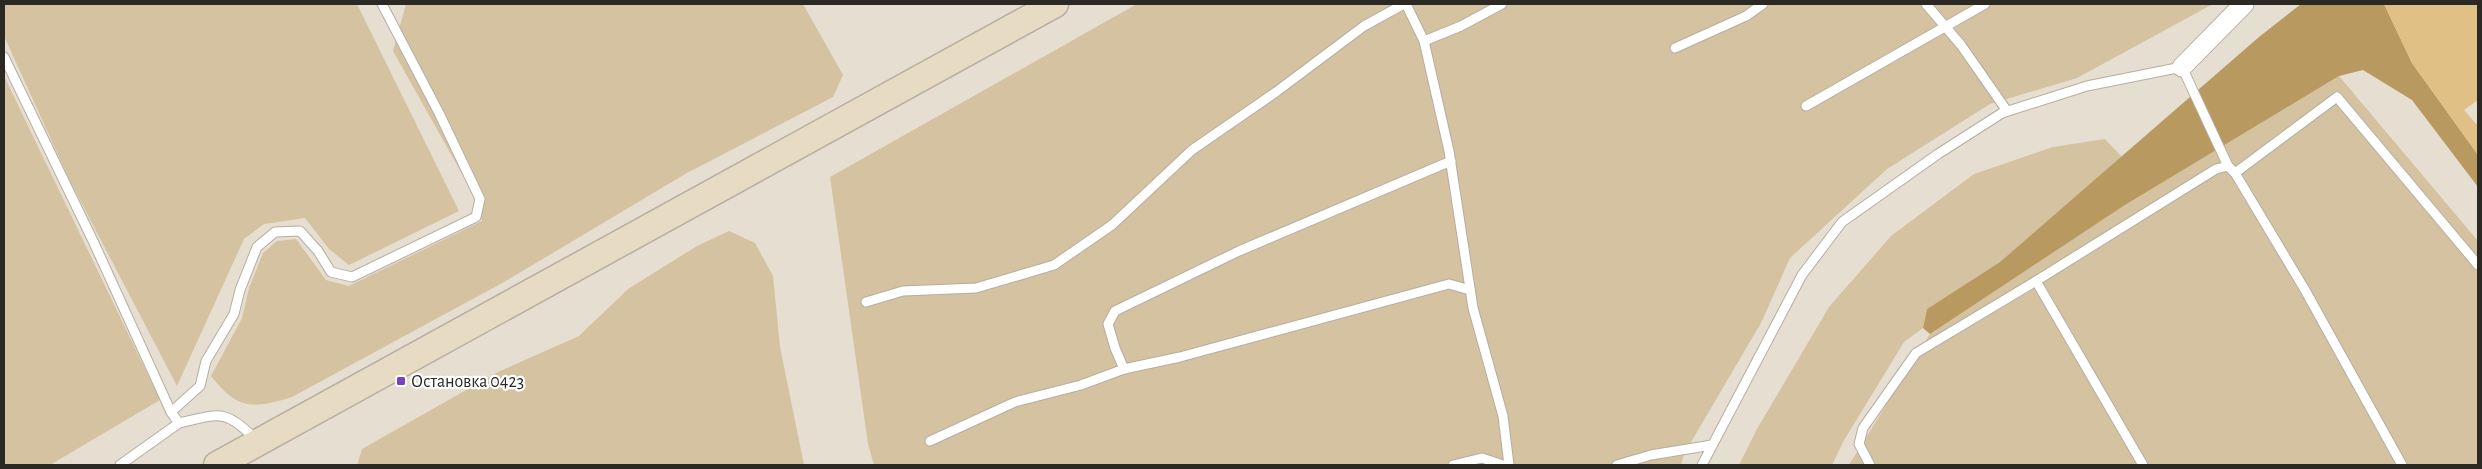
<svg xmlns="http://www.w3.org/2000/svg" width="2482" height="469" font-family="'Alegreya Sans',sans-serif">
  <rect width="100%" height="100%" fill="#e6ded0"/>
  <g fill="#d5c2a0">
    <path d="M4 4H357L459 211 349 265 329 249 305 218 264 224 244 239 177 386 69 179 4 36Z"/>
    <path d="M406 4H803L843 75 833 97 687 173 504 282 292 397C252 409 238 410 211 376L242 318 249 288 263 253 277 241 296 239 326 280 349 286 482 221 475 197 393 51Z"/>
    <path d="M1137 4H2213L2077 78 1990 104 1887 169 1790 258 1761 323 1684 454 1681 465H874L868 444 830 177Z"/>
    <path d="M4 76 160 400 50 465H4Z"/>
    <path d="M2339 76 2478 241V465H1849L1930 334 2125 205Z"/>
    <path d="M2105 139 2122 157 2000 262 1927 309 1923 328 1904 342 1843 442 1832 465H1739L1757 429 1829 307 1891 236 1974 174 2053 147Z"/>
    <path d="M729 231 755 243 773 276 780 347 804 465H357L362 449 498 372 579 336 628 289 697 246Z"/>
  </g>
  <path fill="#b89960" d="M2301 4H2384L2412 63 2478 155V187L2412 100 2363 70 2339 76 2125 205 1930 334 1923 328 1927 309 2000 262 2259 37Z"/>
  <path fill="#e1c086" d="M2384 4H2478V100L2464 110 2478 126V155L2412 63Z"/>
  <g fill="none" stroke-linecap="round" stroke-linejoin="round">
    <g stroke="#b5aea1" stroke-width="11">
      <g id="service">
        <path d="M1406 4 1424 41 1461 26 1502 4"/>
        <path d="M1926 4 1961 45 2007 111"/>
        <path d="M1424 41 1449 151 1473 308 1503 416 1509 465"/>
        <path d="M1675 48 1746 16 1763 4"/>
        <path d="M4 57 94 243 171 412 179 423 120 465"/>
        <path d="M1806 106 1985 4"/>
        <path d="M2235 173 2337 97 2478 265"/>
        <path d="M866 302 903 291 976 288 1054 265 1112 225 1192 150 1276 92 1364 26 1404 4"/>
        <path d="M1124 369 1115 348 1108 324 1115 311 1239 251 1451 161"/>
        <path d="M171 412 200 386 206 361 234 314 240 290 257 247 275 232 300 231 318 251 331 272 352 277 476 217 480 199 439 113 382 4"/>
        <path d="M179 423C219 414 225 408 256 440"/>
        <path d="M930 441 1015 402 1081 385 1124 369 1180 357 1449 284 1470 290"/>
        <path d="M1453 465 1482 458 1503 465"/>
        <path d="M1617 465 1651 455 1712 445"/>
        <path d="M1702 465 1802 275 1842 222 1938 154 2002 113 2087 86 2182 67 2228 166"/>
        <path d="M1870 465 1859 444 1863 428 1916 353 2036 281"/>
        <path d="M2143 465 2036 281 2216 169 2228 166 2235 173 2305 290 2402 465"/>
      </g>
    </g>
    <g stroke="#b5aea1" stroke-width="21">
      <path id="minor" d="M2182 67 2244 4"/>
    </g>
    <g stroke="#b5aea1" stroke-width="29">
      <path id="secondary" d="M217 465 1055 4"/>
    </g>
    <use href="#service" stroke="#fff" stroke-width="9"/>
    <use href="#minor" stroke="#fff" stroke-width="19"/>
    <use href="#secondary" stroke="#e7dbc3" stroke-width="26"/>
  </g>
  <rect fill="#7743ba" stroke="#fff" stroke-width="2" x="396" y="376" width="10" height="10" rx="2.5"/>
  <g text-anchor="middle" stroke-width="4.5" stroke-linejoin="round" paint-order="stroke">
    <g font-size="18" fill="#2c2924" stroke="#fff" text-anchor="start">
      <text x="411" y="387">Остановка 0423</text>
    </g>
  </g>
  <rect width="2482" height="469" fill="none" stroke="#2c2924" stroke-width="10"/>
</svg>
